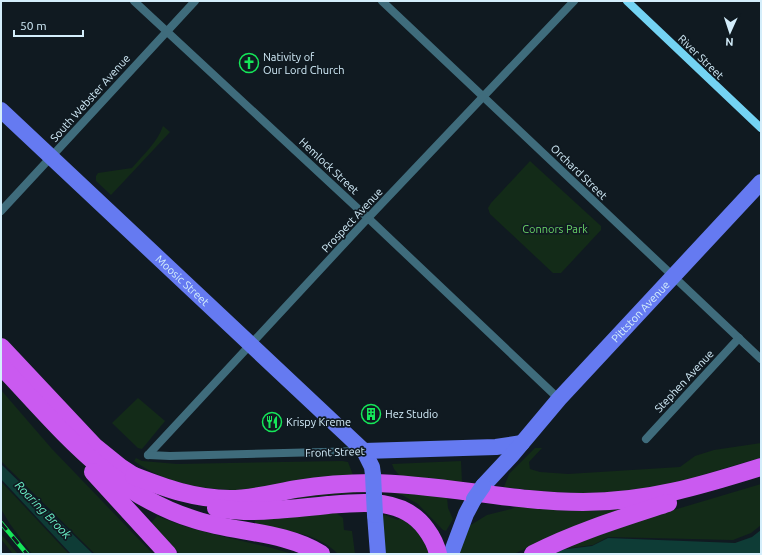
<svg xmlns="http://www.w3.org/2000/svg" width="762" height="555" font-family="Ubuntu,sans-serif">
  <rect width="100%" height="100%" fill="#101a21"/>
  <g fill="#132b18">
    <path d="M163 126 170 132 111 195 96 181V176L98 173 132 168C143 155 157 143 163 126Z"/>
    <path d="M530 161 601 226V230L561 273H553L490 214 488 208 491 203Z"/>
    <path d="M1 390 52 449 153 554H95L2 462Z"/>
    <path d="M138 398 165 421 142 449 138 448 112 423Z"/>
    <path d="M761 443V458C732 465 703 476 673 483 618 496 560 495 504 487L509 474 535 448H542L529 462 530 469 540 472 568 474 680 467 695 456 714 450Z"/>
    <path d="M136 458 142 461 177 464 342 461 348 462 353 475 243 490C204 490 166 484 134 461Z"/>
    <path d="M461 461 462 483 400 476 394 469 392 464Z"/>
    <path d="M1 482 10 491 69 554H32L10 524 1 509Z"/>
    <path d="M761 484V525L751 533 733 540 608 537 593 545 562 549 640 520Z"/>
    <path d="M356 489V493L246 503Z"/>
    <path d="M382 490 447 497 448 508 453 519 446 531 443 530 418 504 402 495Z"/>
    <path d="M524 503 639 504 557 534 514 554H459L469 526 487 515 511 509Z"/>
    <path d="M336 513 343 518 344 530 352 531 355 554H338C317 532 283 530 255 526V519Z"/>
    <path d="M382 514 398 520 400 518C417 529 422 535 429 554H384Z"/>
    <path d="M157 516C202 535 247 540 293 554H180L151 523Z"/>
    <path d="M1 534 18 554H13L1 539Z"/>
  </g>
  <g fill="#0e3c36">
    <path d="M1 463 2 465 93 554H71L1 479Z"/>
    <path d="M761 530V554H550L559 550 592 546 608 538 735 543 752 537Z"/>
  </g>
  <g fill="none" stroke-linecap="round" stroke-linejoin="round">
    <g stroke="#3f6c7c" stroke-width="8">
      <path d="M134 1 368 218 559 399"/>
      <path d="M382 1 673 276"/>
      <path d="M1 211 52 156"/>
      <path d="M646 439 739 338"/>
      <path d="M148 455 368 218 574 1"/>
      <path d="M148 455 170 456 363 451"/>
    </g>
    <g stroke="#3f6c7c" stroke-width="8">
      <path d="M52 156 195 1"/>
      <path d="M673 276 761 359"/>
    </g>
    <path stroke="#74d3f3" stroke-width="8" d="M627 1 761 128"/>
    <g stroke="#657af1" stroke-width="16">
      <path id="s1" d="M1 110 364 451 372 467 373 475"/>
      <path d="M364 451 496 447 522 443"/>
      <path id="s2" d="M483 486 511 456 559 399 761 182"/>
      <path d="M375 515 378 554"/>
      <path d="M451 554 466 514 474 499"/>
    </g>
    <g stroke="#ca5af0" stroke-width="18">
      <path d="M1 347 94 446 120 467 143 482"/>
      <path d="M1 366C60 428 110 494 196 520 237 533 284 531 321 554"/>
      <path d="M93 472 168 554"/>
      <path d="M134 476C165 488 195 499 230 499 252 499 274 493 296 489 321 485 347 483 372 483 443 484 512 502 583 502 648 502 700 486 761 467"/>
      <path d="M216 508C235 511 254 512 273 510 292 509 310 507 328 505 362 502 403 497 426 529 432 537 436 545 438 554"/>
      <path d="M533 554C576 532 622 518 668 503"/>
    </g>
    <g stroke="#15e759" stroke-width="4.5">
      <path id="rail" d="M1 523 27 554"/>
    </g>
    <use href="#rail" stroke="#101a21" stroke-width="3" stroke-dasharray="9" stroke-linecap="butt"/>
    <g stroke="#657af1" stroke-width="16">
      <path d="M373 475 375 515"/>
      <path d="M474 499 483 486"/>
    </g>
  </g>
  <defs>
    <g id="church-ring" transform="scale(1)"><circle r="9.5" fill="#101a21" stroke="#15e759" stroke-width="1.5"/><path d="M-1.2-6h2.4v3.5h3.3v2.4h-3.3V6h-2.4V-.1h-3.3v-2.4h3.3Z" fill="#15e759"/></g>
    <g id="building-ring" transform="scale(1)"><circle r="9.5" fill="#101a21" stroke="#15e759" stroke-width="1.5"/><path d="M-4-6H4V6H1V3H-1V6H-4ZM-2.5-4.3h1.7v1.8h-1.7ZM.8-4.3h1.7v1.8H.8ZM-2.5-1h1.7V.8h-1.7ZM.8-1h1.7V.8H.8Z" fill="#15e759"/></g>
    <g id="restaurant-ring" transform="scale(1)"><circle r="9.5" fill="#101a21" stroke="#15e759" stroke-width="1.5"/><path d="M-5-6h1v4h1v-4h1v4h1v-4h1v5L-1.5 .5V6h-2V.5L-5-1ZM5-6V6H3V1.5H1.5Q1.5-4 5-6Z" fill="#15e759"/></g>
  </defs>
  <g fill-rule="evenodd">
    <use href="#church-ring" x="249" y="63"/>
    <use href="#building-ring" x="371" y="414"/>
    <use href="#restaurant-ring" x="272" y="422"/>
  </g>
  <g text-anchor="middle" stroke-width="3.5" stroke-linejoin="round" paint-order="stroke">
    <g font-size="11" fill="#d4eefb" stroke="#101a21" text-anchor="start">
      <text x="263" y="61">Nativity of<tspan x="263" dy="13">Our Lord Church</tspan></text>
      <text x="385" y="418">Hez Studio</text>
      <text x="286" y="426">Krispy Kreme</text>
    </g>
    <g font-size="11" fill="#d4eefb" stroke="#101a21">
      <text transform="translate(701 57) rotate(44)" y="4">River Street</text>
      <text transform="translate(90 98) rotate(-48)" y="4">South Webster Avenue</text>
      <text transform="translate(329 166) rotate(43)" y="4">Hemlock Street</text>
      <text transform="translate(579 172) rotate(44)" y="4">Orchard Street</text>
      <text transform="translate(352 220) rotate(-47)" y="4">Prospect Avenue</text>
      <text dy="4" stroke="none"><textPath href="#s1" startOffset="249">Moosic Street</textPath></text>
      <text dy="4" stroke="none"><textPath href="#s2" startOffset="235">Pittston Avenue</textPath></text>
      <text transform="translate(684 381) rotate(-47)" y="4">Stephen Avenue</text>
      <text transform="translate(335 452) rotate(-2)" y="4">Front Street</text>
    </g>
    <g font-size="11" fill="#69d567" stroke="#101a21">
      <text x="555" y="233">Connors Park</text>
    </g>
    <g font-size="12" font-style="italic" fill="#6bf2c8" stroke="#101a21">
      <text transform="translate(43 510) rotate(46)" y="4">Roaring Brook</text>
    </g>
  </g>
  <rect width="762" height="555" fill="none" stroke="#d4eefb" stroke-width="4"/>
  <g transform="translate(730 32) rotate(183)" stroke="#101a21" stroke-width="3" paint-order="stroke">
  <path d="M0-3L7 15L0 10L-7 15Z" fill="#d4eefb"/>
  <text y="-6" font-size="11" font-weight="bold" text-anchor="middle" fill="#d4eefb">N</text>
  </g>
  <path d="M14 30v6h69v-6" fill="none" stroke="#d4eefb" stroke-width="2"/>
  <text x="20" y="30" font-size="12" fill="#d4eefb" stroke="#101a21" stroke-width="3" paint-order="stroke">50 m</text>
</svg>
